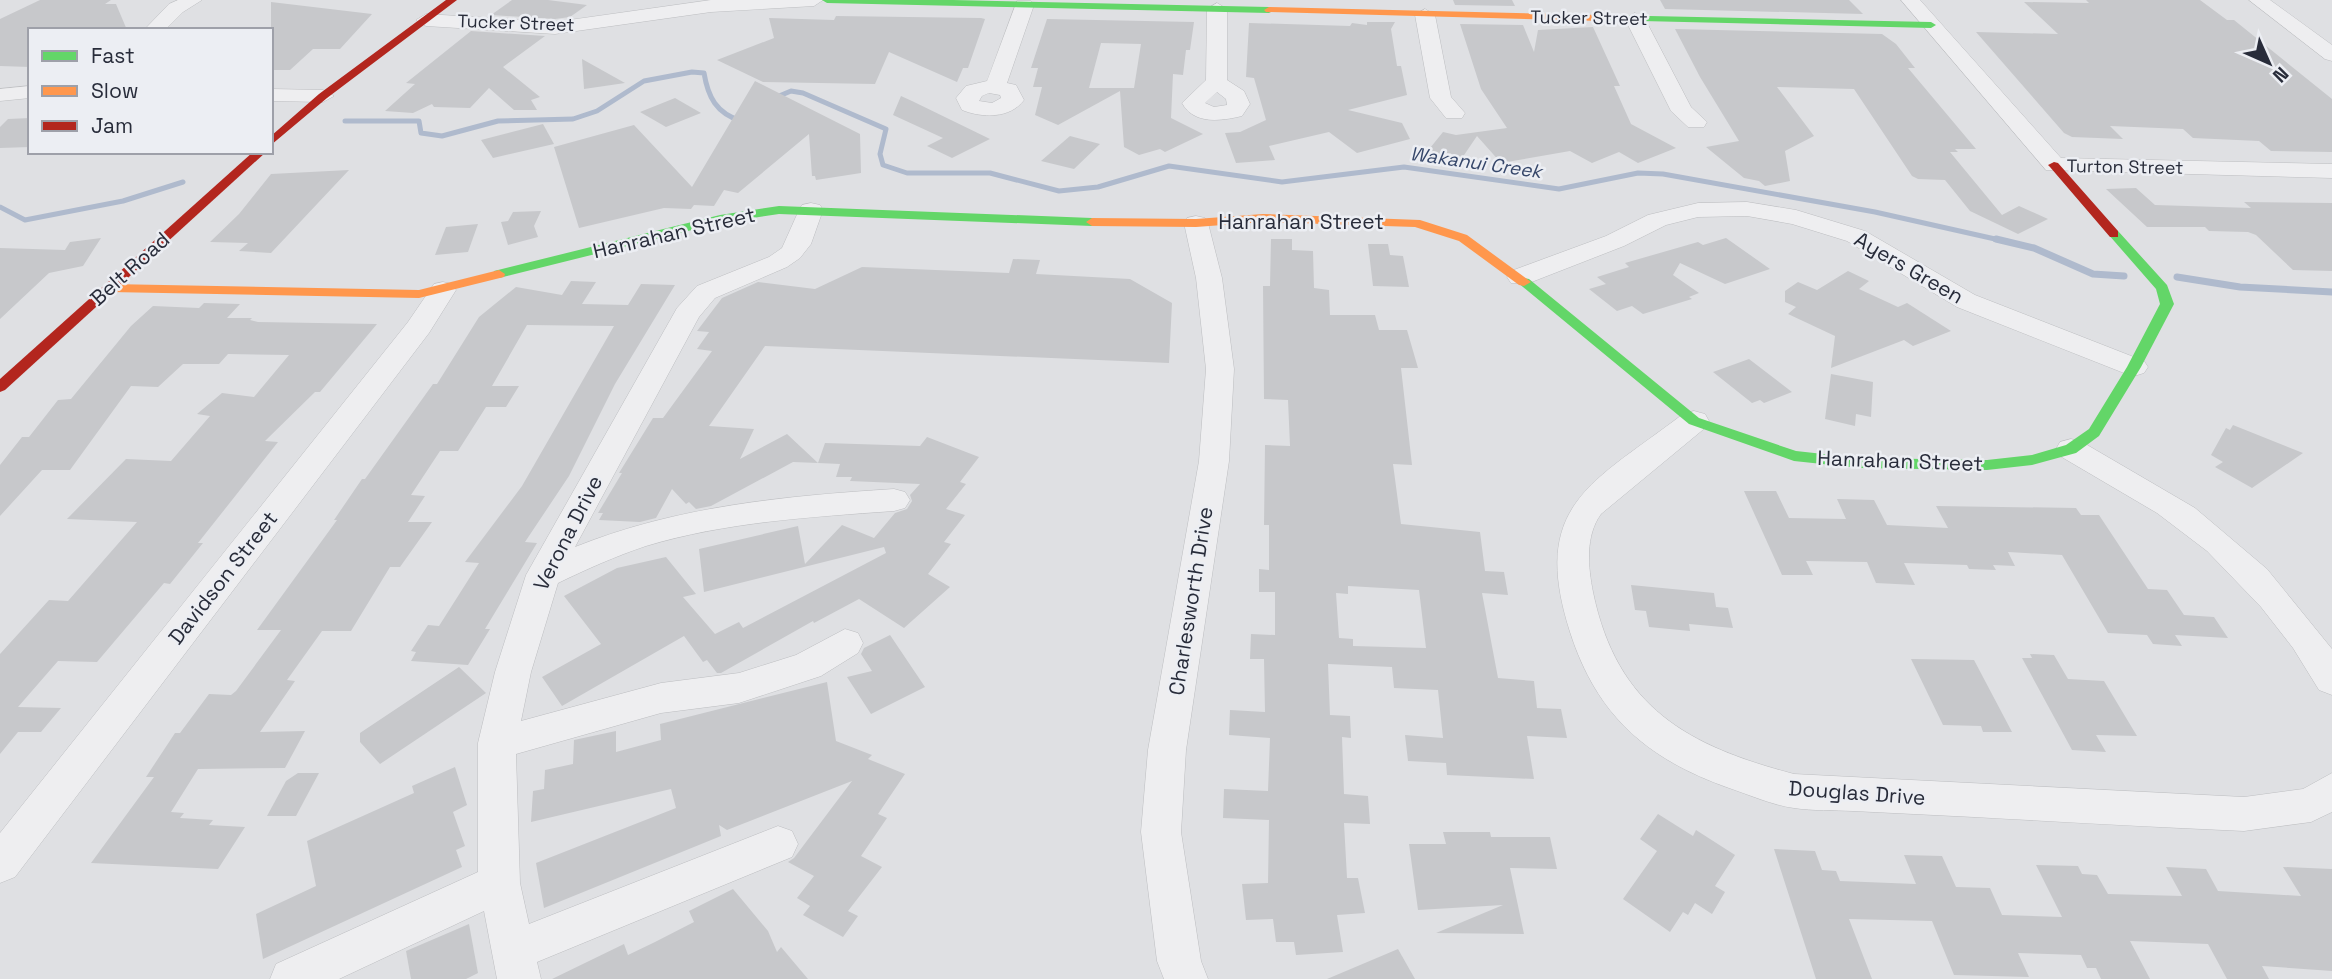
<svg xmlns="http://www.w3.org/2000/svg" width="2332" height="979" font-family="'Space Grotesk',sans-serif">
  <rect width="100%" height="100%" fill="#dfe0e3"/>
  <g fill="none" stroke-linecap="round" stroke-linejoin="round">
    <g stroke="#afbacd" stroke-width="5">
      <path d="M772 99 791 91 803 93 886 129 880 154 883 165 907 173H990L1059 191 1098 187 1169 166 1282 182 1404 167 1559 189 1638 173 1663 174 1875 212 2004 241"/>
      <path d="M345 121H419L421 133 442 136 498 121 573 119 597 111 644 81 692 72 704 73C708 97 716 113 741 121"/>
      <path d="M0 207 25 220 123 201 183 182"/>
    </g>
    <g stroke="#afbacd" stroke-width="7">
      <path d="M1996 239 2034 248 2093 274 2124 276"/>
      <path d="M2177 277 2240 287 2332 292"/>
    </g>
  </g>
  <g fill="#c7c8cb" fill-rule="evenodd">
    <path d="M40 0H111L105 4H116L127 30H30V67L0 66V19Z"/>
    <path d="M512 0H548L587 5 570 17 555 19 491 15Z"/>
    <path d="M1453 0H1512L1515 6 1455 5Z"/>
    <path d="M1660 0H1849L1863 14 1665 9Z"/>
    <path d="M2086 0H2200L2227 20H2234L2332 99V152L2271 151 2259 141 2193 138 2183 129 2110 126 2123 139 2072 137 2064 133 1976 32 2058 34 2024 2 2089 3Z"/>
    <path d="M271 2 372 14 340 49H313L290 70H271Z"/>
    <path d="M836 16 981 18 985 19 968 68H963L957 82 889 52 875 84 763 82 717 60 774 38 769 18 834 20Z"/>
    <path d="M1047 19 1194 22 1190 50H1186L1183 75 1173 74 1171 118 1203 134 1165 152 1160 149 1139 155 1124 147 1120 91 1058 125 1035 115 1042 87H1033L1038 68H1031ZM1101 43 1141 44 1134 88H1089Z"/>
    <path d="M1367 22H1395L1391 29 1397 66H1401L1407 95 1348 110 1402 123 1410 139 1357 153 1329 132 1269 146 1275 160 1236 163 1225 133 1240 132 1266 120 1254 78 1246 77 1249 23 1350 26 1352 23 1367 25Z"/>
    <path d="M1460 24 1523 25 1534 52 1538 30 1593 27 1620 86H1614L1631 124 1676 148 1638 163 1619 152 1592 163 1570 151 1501 163 1477 136 1460 161 1426 153 1443 132 1456 135 1507 128 1481 89Z"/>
    <path d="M1675 29 1882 34 1896 44 1915 68H1908L1976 149H1955L1958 152H1950L2002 215 2019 206 2048 219 2018 234 1970 211 1945 180 1918 179 1912 176 1854 89 1777 87 1814 136 1785 151 1790 181 1765 186 1759 181 1744 178 1706 147 1739 141 1700 77Z"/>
    <path d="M471 31 545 36 503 67 540 97 531 100 537 110H514L489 88 470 108 434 107 432 104 413 113 385 111 415 84 406 83Z"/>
    <path d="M582 59 625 83 584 89Z"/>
    <path d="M755 81 860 134 861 173 816 180 815 176H812L809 134 738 193 724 190 714 206 694 205 691 209 664 208 579 228 554 147 634 125 692 187Z"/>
    <path d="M901 96 912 101 990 139 952 158 927 146 943 138 893 115Z"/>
    <path d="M675 98 701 113 666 127 640 112Z"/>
    <path d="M30 118V147L0 148V127L8 119Z"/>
    <path d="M543 124 554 144 493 158 481 140Z"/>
    <path d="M1070 136 1100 144 1074 169 1041 161Z"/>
    <path d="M349 170 271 253 239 251 248 243 210 242 239 214 271 174Z"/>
    <path d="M2136 188 2155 205 2251 208 2244 202 2332 203V271L2293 270 2256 235 2248 232 2209 231 2205 227H2147L2106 189Z"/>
    <path d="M541 211 534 226 538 237 508 245 501 222 508 221 513 212Z"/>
    <path d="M478 224 468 252 435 255 446 227Z"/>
    <path d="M101 238 83 266 49 273 0 319V248L65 250 70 242Z"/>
    <path d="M1726 238 1770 269 1725 284 1680 263 1673 275 1699 293 1689 297 1692 299 1643 314 1632 306 1617 311 1589 289 1606 284 1597 277 1629 267 1625 263 1698 242 1703 245Z"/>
    <path d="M1271 239H1292V250L1313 251 1314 288 1329 290 1330 315H1375L1379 330H1407L1418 368H1401L1412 465 1393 464 1401 524 1480 532 1485 571 1504 572 1508 595 1482 593 1498 678 1534 681 1537 708 1561 709 1567 738 1527 736 1534 779 1447 775 1446 763 1408 761 1405 735 1443 738 1438 690 1394 688 1392 667 1328 664 1330 715 1350 716 1351 738 1342 737 1344 794 1368 796 1370 824 1344 823 1347 878H1358L1365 913 1337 915 1343 952 1296 955 1294 942H1276L1273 919 1246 920 1242 884 1268 883 1269 820 1223 818 1224 789 1268 791 1270 738 1229 735 1230 710 1265 712 1264 659H1250L1251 634 1275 635V592H1259V569L1269 570V525H1264L1265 445 1290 446 1288 400 1264 399 1263 286H1270ZM1348 586 1419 590 1426 648 1353 646V639L1339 638 1336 593 1348 594Z"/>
    <path d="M1368 244H1388L1390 255 1403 256 1409 287 1373 286Z"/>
    <path d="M1013 259 1040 260 1036 274 1130 279 1172 303 1169 363 765 346 709 426 754 429 740 459 787 434 818 463 793 462 711 506 696 509 689 502 686 504 672 489 656 518 640 522 599 520 603 513H598L622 473H619L653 418H663L712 351 697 349 709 332 697 331 722 298 758 282 815 289 862 267 1009 273Z"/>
    <path d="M1848 271 1869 281 1859 289 1898 307 1907 303 1951 331 1913 346 1904 340 1831 368 1835 336 1788 314 1796 307 1785 302V291L1798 282 1817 290Z"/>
    <path d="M571 281 596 282 582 304 628 305 641 284 675 285 615 384 569 476 525 542 537 543 485 629H490L468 665 411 661 416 652 411 651 428 625 439 626 479 563 465 562 522 486 614 326 527 325 492 386H519L506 407H486L458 451H440L411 495 425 496 408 522H432L400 567H390L351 631H322L287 680 295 681 260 732 305 731 285 768 198 769 171 812 184 813 180 818 213 820 209 825 245 827 218 869 91 863 154 777H146L175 733H180L209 694 231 695 236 691 281 630H257L337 520H334L362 479H365L433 384H437L479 317 516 287 562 295Z"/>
    <path d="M204 303 240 304 227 318H252L250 320 258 322 377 324 320 392H315L265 441 278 442 198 543H203L170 584 164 583 97 662 58 661 18 707 61 708 41 732H18L0 754V654L49 600 68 601 137 522 67 519 126 459 171 461 210 416 197 414 222 393 254 397 289 355 228 354 219 364H183L158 387 131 386 70 470H42L0 516V465L22 437H29L58 400 71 399 131 326 153 306 199 308Z"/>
    <path d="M1749 359 1792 392 1764 403 1760 400 1752 403 1713 372Z"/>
    <path d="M1831 374 1873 382 1871 417 1856 414 1855 426 1825 419Z"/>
    <path d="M2233 425 2303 453 2252 488 2215 467 2223 462 2211 455 2226 428 2230 430Z"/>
    <path d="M927 437 979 457 960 482 966 484 946 509 965 515 944 542 951 544 928 574 950 587 904 628 859 599 814 623 813 621 721 673H717L707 660 703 662 684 636 562 706 542 677 601 644 564 596 617 568 666 557 696 594 683 597 715 634 739 622 743 628 886 553 884 547 704 592 699 549 798 526 805 564 842 525 874 538 895 513 907 509 912 501 910 495 920 484 850 481 852 477H836L840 464 818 463 825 443 920 446Z"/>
    <path d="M1744 491H1776L1789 518 1846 519 1837 499 1874 500 1887 525 1948 528 1936 506 2076 508 2081 515H2099L2148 589 2167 590 2184 615 2214 617 2228 638 2175 635 2182 646 2153 644 2147 635 2108 633 2062 555 2008 552 2015 566 1993 565 1996 570 1969 569 1967 565 1904 563 1915 585 1876 583 1867 562 1806 561 1813 575H1782Z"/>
    <path d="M1631 585 1714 593 1716 607 1728 608 1733 628 1689 624 1690 631 1649 627 1646 611 1635 610Z"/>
    <path d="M890 635 925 687 871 714 847 677 872 671 861 654 864 648Z"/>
    <path d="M2030 654 2054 655 2068 679 2104 681 2137 736 2096 735 2106 752 2072 750 2022 658H2032Z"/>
    <path d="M1911 659 1974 660 2012 732H1983L1981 726 1943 725Z"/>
    <path d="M459 667 486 693 380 764 360 742V733Z"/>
    <path d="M827 682 836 741 872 755 868 759 905 774 878 814 887 818 861 856 882 867 848 911 858 916 843 937 803 915 810 906 797 898 814 876 788 862 794 858 852 781 727 830 719 825 721 836 544 908 536 863 676 808 671 789 531 822 533 791 544 789 545 770 573 764 574 740 616 731V752L661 740 660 724Z"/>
    <path d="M455 767 467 805 453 812 465 846 456 850 462 867 263 959 256 914 316 886 307 841 414 793 412 786Z"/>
    <path d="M298 773H319L296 816H267L286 781Z"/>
    <path d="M1658 814 1693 836 1696 830 1735 855 1715 886 1725 892 1712 914 1695 903 1688 915 1683 912 1670 932 1623 899 1657 851 1640 839Z"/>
    <path d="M1443 832H1490L1491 837H1550L1557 869 1510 868 1524 934 1436 933 1503 905 1418 910 1409 844H1446Z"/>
    <path d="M1774 849 1815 851 1822 870 1836 871 1840 881 1916 884 1904 855 1942 856 1956 887 1990 888 2002 915 2062 917 2036 865 2078 866 2082 874 2097 875 2108 894 2182 896 2166 867 2206 869 2218 891 2301 896 2283 867 2332 869V971L2262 966 2269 979H2227L2208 944 2130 941 2150 979H2101L2096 968H2087L2081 955 2018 953 2029 977 1954 975 1932 921 1849 919 1872 979H1816Z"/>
    <path d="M733 889 768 931 777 952 781 947 808 979H552L624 944 628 955 655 942 694 922 689 911Z"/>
    <path d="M469 924 478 973 466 979H411L406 951Z"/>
    <path d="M1398 949 1415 979H1327Z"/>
  </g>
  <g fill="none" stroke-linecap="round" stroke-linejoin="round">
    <g stroke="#bdbec1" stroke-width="1">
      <g id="street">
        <path d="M178 0H202L183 12 165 30H144L169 4Z"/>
        <path d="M711 0H823L814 6 711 12 555 34 426 26 416 20 426 14 555 22Z"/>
        <path d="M1901 0H1920L2061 158 2332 164V178L2046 170Z"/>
        <path d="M2249 0H2270L2332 45V61L2325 59Z"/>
        <path d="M1017 1H1031L1034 5 1007 83 1016 85 1024 100C1010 119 982 118 962 110L956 98 966 86 987 81ZM989 93 1000 95 1001 98 992 103 979 101 982 96Z"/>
        <path d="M1217 3 1227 9V80L1244 91 1250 104 1242 116C1221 121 1194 125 1182 103L1206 80 1207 9ZM1217 92 1226 99 1227 105 1214 107 1205 103Z"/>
        <path d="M1425 9 1435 15 1451 97 1465 113 1462 118H1446L1430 98 1415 15Z"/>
        <path d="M1635 13 1645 19 1691 107 1707 122 1704 127H1688L1671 111 1625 19Z"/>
        <path d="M30 86V98L0 101V89Z"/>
        <path d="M271 89 323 90 334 96 323 102 271 101Z"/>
        <path d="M1747 202 1796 210 1865 231 1975 295 2144 361 2148 367 2144 373 2134 376 2124 373 1957 307 1847 241 1792 224 1747 216 1698 217 1666 225 1624 246 1529 283H1511L1507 277 1511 271 1606 236 1648 215 1698 203Z"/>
        <path d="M811 203 820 205 823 210 811 244 800 258 787 267 715 298 699 317 575 547C677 506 785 496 894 489L905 492 910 500 905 508 894 511C811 517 726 522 646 546 616 556 587 569 558 583L531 672 521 721 661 683 739 673 796 655 845 629 858 633 863 643 858 653 821 676 739 703 661 713 516 754 520 883 529 924 778 826 792 831 798 844 792 857 537 962 541 979H497L484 911 339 979H270L276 964 478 872V743L495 672 526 575 677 308 697 286 769 257 782 248 799 210 802 205Z"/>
        <path d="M1196 216 1205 218 1208 223 1222 278 1234 369 1229 461 1186 750 1181 832 1201 961 1208 979H1164L1157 961 1141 832 1148 750 1199 461 1206 369 1196 278 1184 223 1187 218Z"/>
        <path d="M443 282 452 284 456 290 429 333 15 877 0 883V833L408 322 434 284Z"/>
        <path d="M1694 411 1705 414 1709 421 1705 428 1601 514C1585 536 1588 567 1593 592 1617 708 1688 746 1794 774L2244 797 2303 789 2332 773V812L2311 822 2244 831C2154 827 2064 822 1974 817 1934 815 1893 813 1853 811 1834 810 1813 811 1794 808 1772 805 1750 795 1729 788 1647 759 1597 716 1570 632 1529 504 1593 483 1683 414Z"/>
        <path d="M2071 439 2082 442 2195 508 2267 569 2332 649V695L2319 690 2293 648 2261 607 2207 551 2157 513 2060 456 2056 449 2060 442Z"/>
      </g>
    </g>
    <use href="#street" fill="#eeeef0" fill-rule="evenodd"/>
    <g fill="#63d668" fill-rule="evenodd">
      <path d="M822 0H953L1269 7 1274 10 1269 13 827 3Z"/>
      <path d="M1602 15 1931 22 1936 25 1931 28 1599 20 1597 18Z"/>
      <path d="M779 206 1092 218 1098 222 1092 226 779 214 720 223 499 278 493 274 494 271 720 215Z"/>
      <path d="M2114 230 2118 231 2167 285 2174 304 2141 367 2099 436 2076 453 2032 465 1987 470 1860 468 1794 461 1689 424 1517 282 1524 278 1529 279 1699 418 1796 451 1860 458 1987 460 2032 455 2066 445 2089 429 2127 367 2160 304 2156 289 2108 234Z"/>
    </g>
    <g fill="#ff974d" fill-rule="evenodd">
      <path d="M1269 7 1602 15 1607 18 1602 21 1266 12 1264 10Z"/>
      <path d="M1263 214 1420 220 1467 235 1531 282 1524 286 1519 285 1459 241 1415 227 1263 222 1196 227 1092 226 1086 222 1092 218 1196 219Z"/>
      <path d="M499 270 505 274 504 277 419 298 110 292 103 288 110 284 419 290Z"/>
    </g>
    <g fill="#b3261e" fill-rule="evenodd">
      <path d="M446 0H457L327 98 271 145V136L319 94Z"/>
      <path d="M253 152H266L5 390 0 392V379Z"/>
      <path d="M2054 162 2058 163 2118 231V237H2110L2050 167 2048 165Z"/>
    </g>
  </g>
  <g text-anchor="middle" stroke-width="5" stroke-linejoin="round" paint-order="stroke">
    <g font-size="18" fill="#282c3a" stroke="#eceef3">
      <text transform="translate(1589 18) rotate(1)" y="6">Tucker Street</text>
      <text transform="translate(516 23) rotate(2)" y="6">Tucker Street</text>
      <text transform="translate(2125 167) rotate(1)" y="6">Turton Street</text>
    </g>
    <g font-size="19" font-style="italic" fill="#36476a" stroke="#eceef3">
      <text transform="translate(1476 162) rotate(8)" y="7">Wakanui Creek</text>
    </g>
    <g font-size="21" fill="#282c3a" stroke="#eceef3">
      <text x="1301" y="229">Hanrahan Street</text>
      <text transform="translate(674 233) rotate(-13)" y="7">Hanrahan Street</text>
      <text transform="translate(1909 268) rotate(30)" y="7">Ayers Green</text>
      <text transform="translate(130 269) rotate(-42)" y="7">Belt Road</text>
      <text transform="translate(1900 461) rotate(2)" y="7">Hanrahan Street</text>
      <text transform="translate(568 533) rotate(-63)" y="7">Verona Drive</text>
      <text transform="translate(223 578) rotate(-52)" y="7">Davidson Street</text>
      <text transform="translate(1191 601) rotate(-81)" y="7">Charlesworth Drive</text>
      <text transform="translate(1857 793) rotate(4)" y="7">Douglas Drive</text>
    </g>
  </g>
  <rect x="28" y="28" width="245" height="126" fill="#eceef3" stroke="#9ea0a9" stroke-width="2"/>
  <rect x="42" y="51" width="35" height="10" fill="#63d668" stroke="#9ea0a9" stroke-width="2"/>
  <text x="91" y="63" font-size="21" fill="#282c3a">Fast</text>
  <rect x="42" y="86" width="35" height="10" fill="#ff974d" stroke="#9ea0a9" stroke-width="2"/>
  <text x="91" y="98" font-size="21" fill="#282c3a">Slow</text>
  <rect x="42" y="121" width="35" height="10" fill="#b3261e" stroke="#9ea0a9" stroke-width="2"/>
  <text x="91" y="133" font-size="21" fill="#282c3a">Jam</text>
  <g transform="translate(2269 63) rotate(135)" stroke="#eceef3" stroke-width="5" paint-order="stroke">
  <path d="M0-5L12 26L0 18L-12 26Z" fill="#282c3a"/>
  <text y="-10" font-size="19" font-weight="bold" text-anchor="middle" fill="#282c3a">N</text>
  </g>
</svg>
